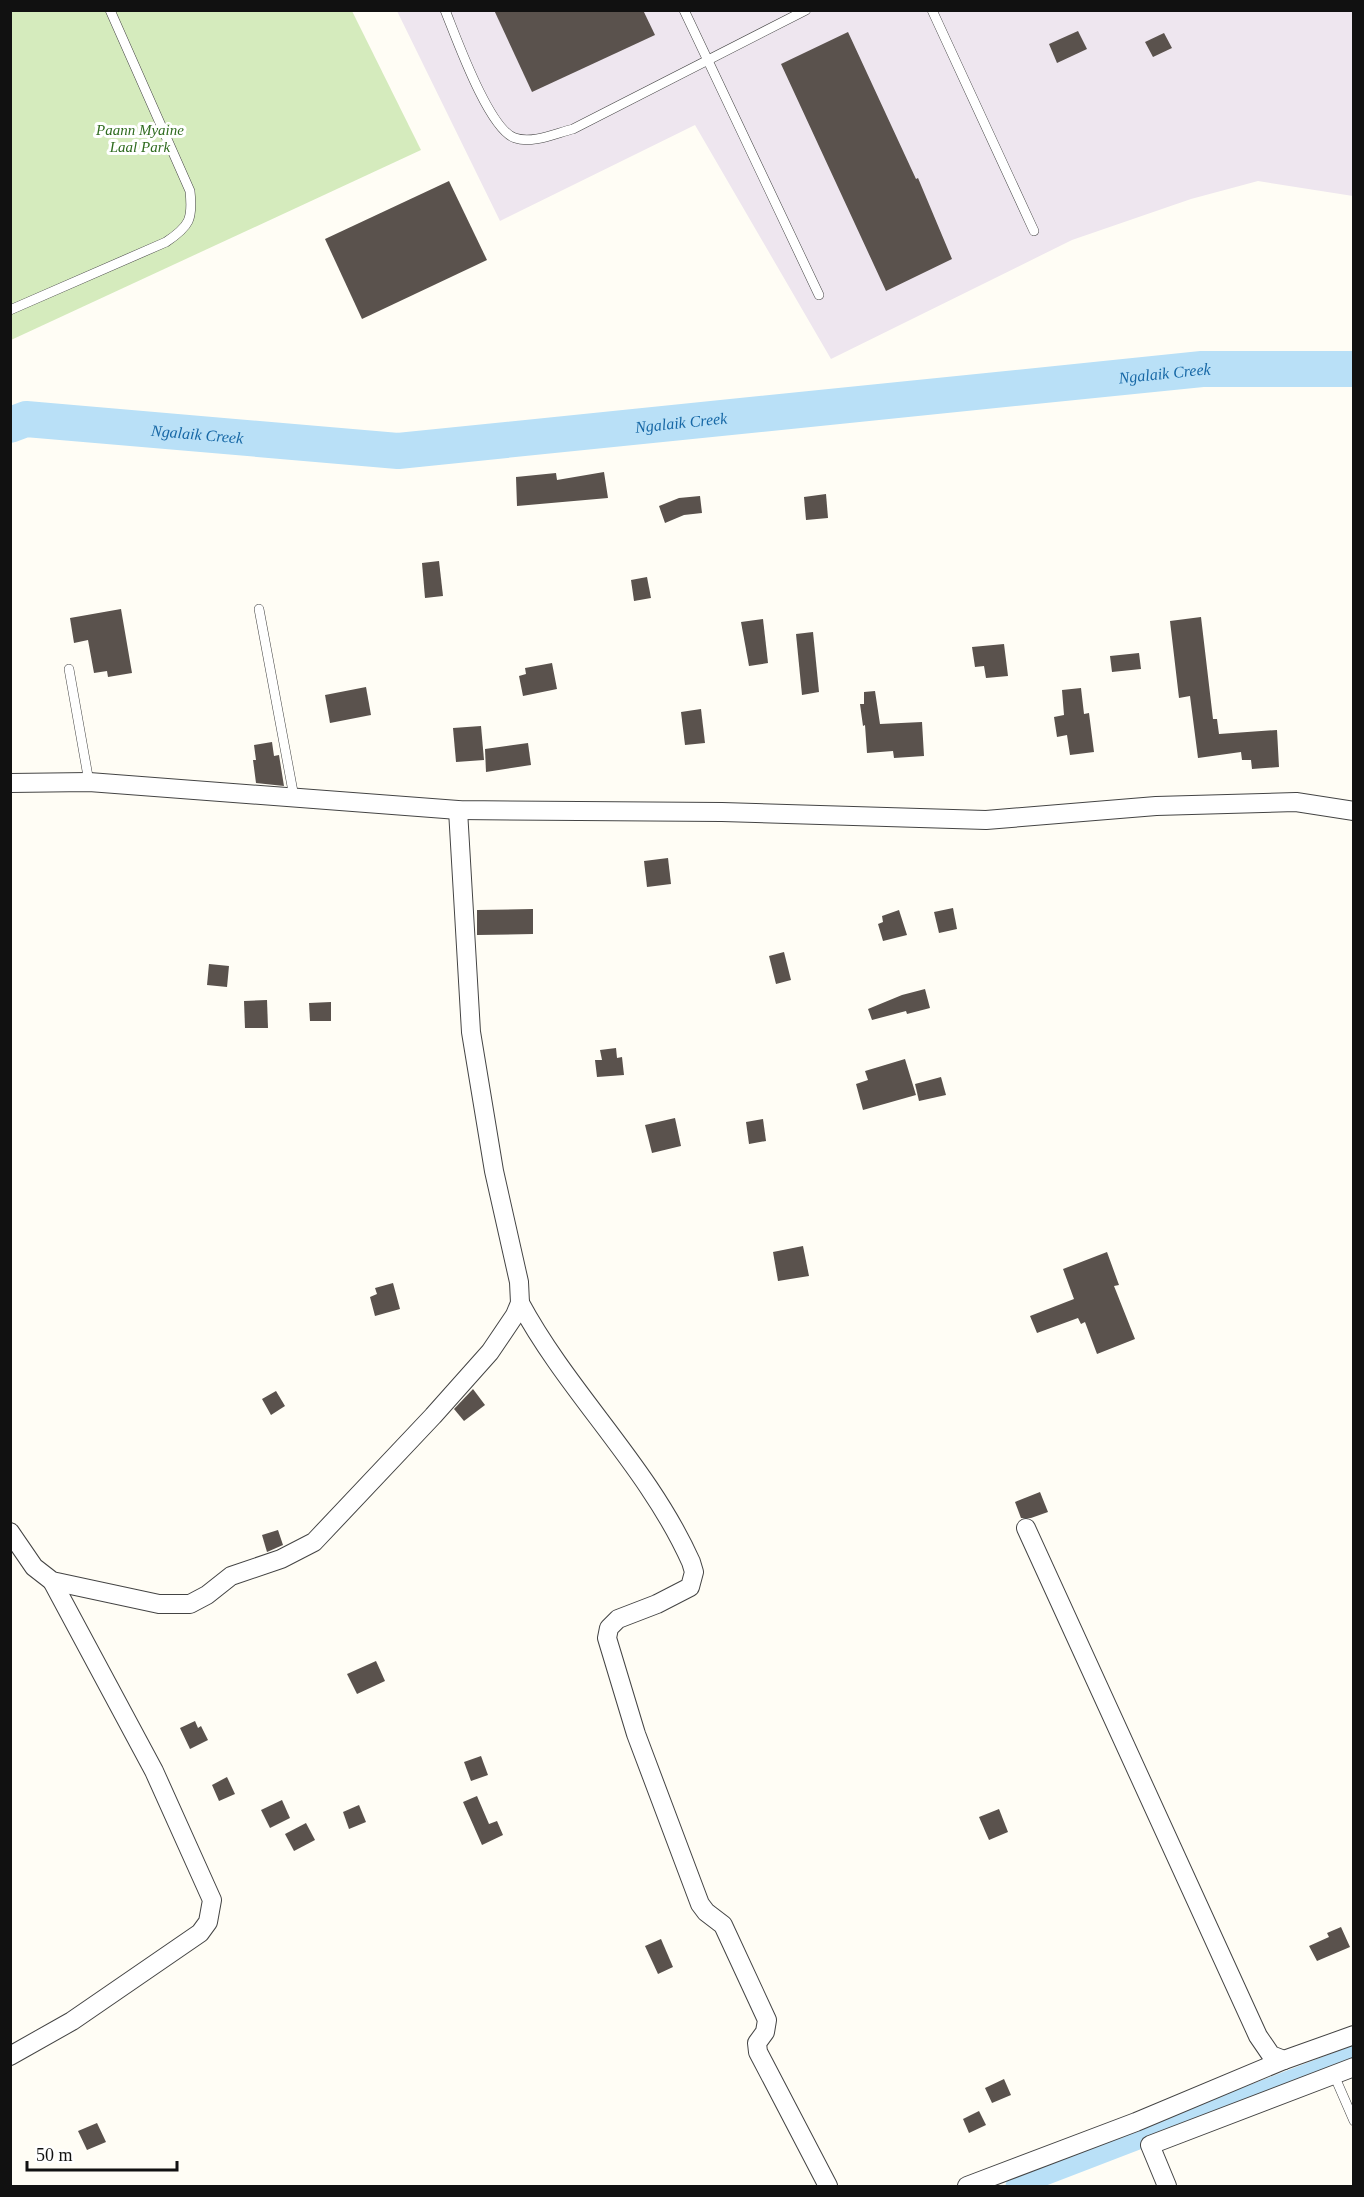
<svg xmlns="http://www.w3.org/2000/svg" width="1364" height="2197" font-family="'Times New Roman',serif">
  <rect width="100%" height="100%" fill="#fffdf5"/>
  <path fill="#eee6ef" d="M397 11H1353V196L1258 181 1191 199 1072 240 831 359 695 125 500 221Z"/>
  <path fill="#d5ebbd" d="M10 11H352L421 150 11 340Z"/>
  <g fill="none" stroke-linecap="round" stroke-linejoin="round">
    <path stroke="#b9e0f7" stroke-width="21" d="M1016 2186 1354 2056"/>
    <path stroke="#b9e0f7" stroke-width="36" id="s1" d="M10 425 26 419 398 451 1202 369H1354"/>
  </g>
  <g fill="#5a524d">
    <path d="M494 10H643L655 35 532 92Z"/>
    <path d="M1078 31 1087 49 1057 63 1049 44Z"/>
    <path d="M848 32 916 179 918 178 952 259 886 291 781 64Z"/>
    <path d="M1164 33 1172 48 1153 57 1145 42Z"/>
    <path d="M449 181 487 260 362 319 325 239Z"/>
    <path d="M604 472 608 498 517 506 516 477 556 473 557 480Z"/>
    <path d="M826 494 828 518 806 520 804 497Z"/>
    <path d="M700 496 702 513 684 515 665 523 659 506 679 498Z"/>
    <path d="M439 561 443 596 425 598 422 563Z"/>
    <path d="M647 577 651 598 634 601 631 580Z"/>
    <path d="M121 609 132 673 108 677 107 671 94 673 88 640 74 643 70 618Z"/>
    <path d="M1201 617 1213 719H1217L1219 734 1277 730 1279 767 1252 769 1251 760H1242L1241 752 1198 758 1190 696 1179 698 1170 621Z"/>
    <path d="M763 619 768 663 749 666 741 622Z"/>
    <path d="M813 632 819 692 802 695 796 634Z"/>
    <path d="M1004 644 1008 676 986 678 984 666 975 667 972 647Z"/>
    <path d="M1139 653 1141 669 1112 672 1110 656Z"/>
    <path d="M552 663 557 689 523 696 519 676 526 674 525 668Z"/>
    <path d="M366 687 371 715 330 723 325 695Z"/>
    <path d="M1081 688 1084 714 1089 713 1094 752 1070 755 1067 735 1057 737 1054 717 1064 715 1062 690Z"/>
    <path d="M875 691 880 724 922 722 924 756 894 758 893 751 867 753 865 725 863 726 860 704H864V692Z"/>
    <path d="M701 709 705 743 685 745 681 712Z"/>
    <path d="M481 726 484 760 456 762 453 728Z"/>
    <path d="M272 742 274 756 279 755 284 786 256 783 253 760H256L254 745Z"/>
    <path d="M528 743 531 765 486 772 485 749Z"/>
    <path d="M668 858 671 884 647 887 644 861Z"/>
    <path d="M953 908 957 929 939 933 934 912Z"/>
    <path d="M533 909V934L477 935V910Z"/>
    <path d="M899 910 907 935 883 941 878 924 883 922 882 916Z"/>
    <path d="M784 952 791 980 776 984 769 956Z"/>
    <path d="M209 964 229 966 227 987 207 985Z"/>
    <path d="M925 989 930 1008 907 1014 906 1011 872 1020 868 1009 902 995Z"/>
    <path d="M267 1000 268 1028H245L244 1001Z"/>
    <path d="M331 1002V1021H310L309 1003Z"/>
    <path d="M616 1048 617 1058 622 1057 624 1075 597 1077 595 1060H602L600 1050Z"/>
    <path d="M905 1059 916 1095 863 1110 856 1084 868 1080 865 1071Z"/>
    <path d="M941 1077 946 1095 919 1101 915 1084Z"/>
    <path d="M675 1118 681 1146 652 1153 645 1125Z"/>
    <path d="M763 1119 766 1141 749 1144 746 1122Z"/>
    <path d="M803 1246 809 1276 778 1281 773 1252Z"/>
    <path d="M1107 1252 1119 1285 1114 1286 1135 1339 1097 1354 1085 1322 1081 1324 1078 1318 1037 1333 1030 1316 1074 1299 1063 1269Z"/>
    <path d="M393 1283 400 1309 375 1316 370 1297 377 1294 375 1288Z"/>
    <path d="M473 1389 485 1405 464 1421 454 1409Z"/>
    <path d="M276 1391 285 1406 271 1415 262 1399Z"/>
    <path d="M1040 1492 1048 1512 1031 1518H1021L1015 1502Z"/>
    <path d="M278 1530 283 1545 267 1552 262 1535Z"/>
    <path d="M376 1661 385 1681 357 1694 347 1674Z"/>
    <path d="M195 1721 198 1728 201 1726 208 1740 190 1749 180 1728Z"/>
    <path d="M481 1756 488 1775 471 1781 464 1762Z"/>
    <path d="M227 1777 235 1794 219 1801 212 1785Z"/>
    <path d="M477 1796 489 1824 497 1821 503 1835 482 1845 463 1802Z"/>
    <path d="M282 1800 290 1818 270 1828 261 1810Z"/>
    <path d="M359 1805 366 1822 349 1829 343 1812Z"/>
    <path d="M999 1809 1008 1832 989 1840 979 1817Z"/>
    <path d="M306 1823 315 1840 294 1851 285 1834Z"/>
    <path d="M1341 1927 1350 1947 1317 1961 1309 1946 1329 1937 1327 1933Z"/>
    <path d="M661 1939 673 1967 658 1974 645 1946Z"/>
    <path d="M1004 2079 1011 2095 992 2103 985 2088Z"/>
    <path d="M979 2111 986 2125 969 2133 963 2119Z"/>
    <path d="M97 2123 106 2142 87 2150 78 2131Z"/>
  </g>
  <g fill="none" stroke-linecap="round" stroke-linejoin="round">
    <g stroke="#444" stroke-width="10">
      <g id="lane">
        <path d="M445 10C456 37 489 130 515 138 533 144 556 133 573 129L806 10"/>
        <path d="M684 10 819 295"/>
        <path d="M932 10 1034 231"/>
        <path d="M10 310 166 242C190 226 193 219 190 191L110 10"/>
        <path d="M259 609 294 797"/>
        <path d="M69 669 89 782"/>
        <path d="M1334 2075 1354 2121"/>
      </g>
    </g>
    <g stroke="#444" stroke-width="20">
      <g id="street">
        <path d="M10 783 89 782 458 810 722 812 986 820 1156 806 1296 802 1354 811"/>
        <path d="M520 1303C569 1394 648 1466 691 1562L694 1572 690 1587 657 1604 618 1619 609 1628 607 1638 636 1734 700 1904 706 1912 723 1925 767 2020 765 2032 757 2043 758 2052 828 2186"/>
        <path d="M1026 1528 1258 2036 1271 2055 1284 2060 1354 2035"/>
        <path d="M10 1532 34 1567 52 1581 159 1604H190L207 1595 231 1576 281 1559 314 1542 433 1416 490 1352 515 1315 520 1303 519 1282 494 1171 471 1032 458 810"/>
        <path d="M10 2056 72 2021 200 1933 208 1922 212 1900 154 1771 52 1581"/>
        <path d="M967 2186 1136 2122 1284 2060"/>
        <path d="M1167 2186 1150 2145 1354 2067"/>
      </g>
    </g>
    <use href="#lane" stroke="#fff" stroke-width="9"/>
    <use href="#street" stroke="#fff" stroke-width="18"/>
  </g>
  <g text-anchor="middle" stroke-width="6" stroke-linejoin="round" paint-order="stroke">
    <g font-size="15" font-style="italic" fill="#2f6b1f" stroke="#fff">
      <text x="140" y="135">Paann Myaine<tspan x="140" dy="17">Laal Park</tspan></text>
    </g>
    <g font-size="16" font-style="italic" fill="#1768a6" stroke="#fff">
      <text dy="6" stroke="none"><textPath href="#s1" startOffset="1161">Ngalaik Creek</textPath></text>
      <text dy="6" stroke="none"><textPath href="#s1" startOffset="675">Ngalaik Creek</textPath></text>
      <text dy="6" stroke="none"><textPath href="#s1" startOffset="189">Ngalaik Creek</textPath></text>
    </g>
  </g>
  <rect width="1364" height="2197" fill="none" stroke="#111111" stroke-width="24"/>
  <path d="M27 2161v9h150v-9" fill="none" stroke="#111111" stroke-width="3"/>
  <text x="36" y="2161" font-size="18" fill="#111111" stroke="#ffffff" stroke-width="4.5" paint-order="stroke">50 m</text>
</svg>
